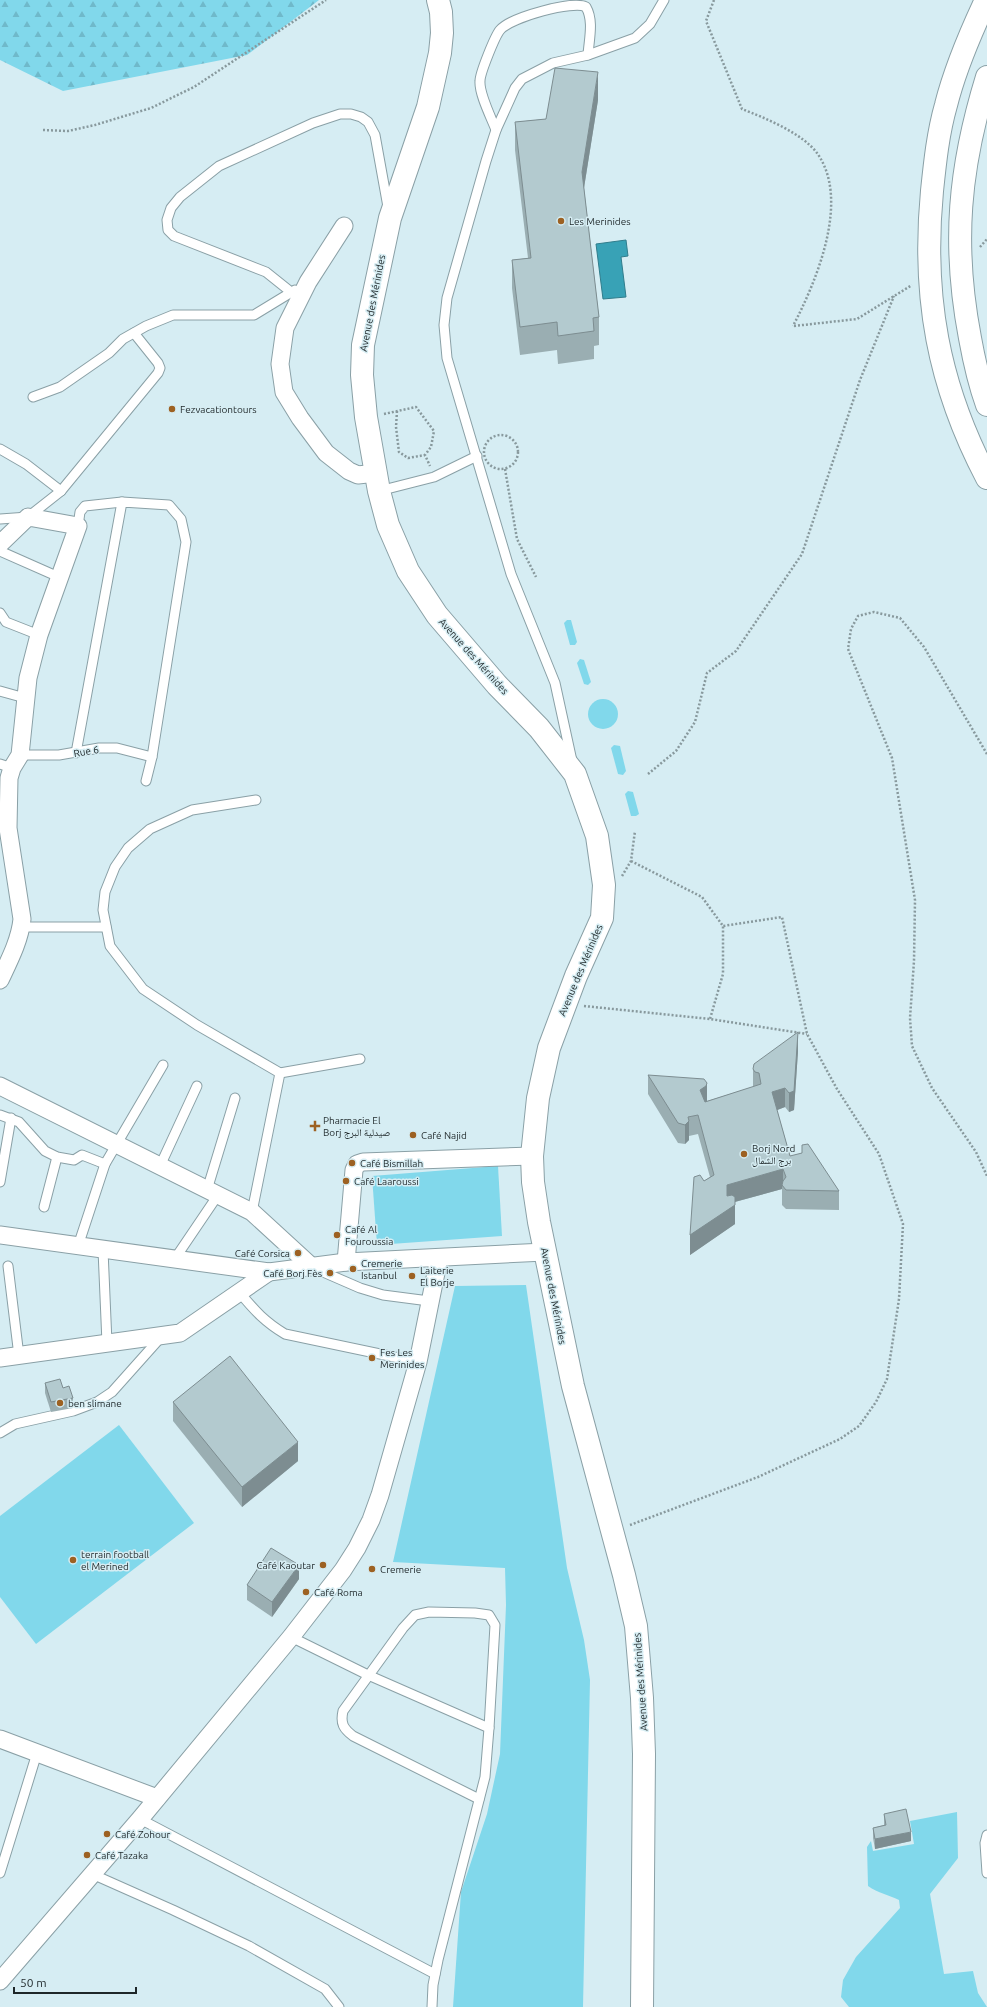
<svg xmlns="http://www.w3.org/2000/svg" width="987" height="2007" font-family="Ubuntu,'Noto Naskh Arabic',sans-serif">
  <defs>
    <pattern id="forest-firs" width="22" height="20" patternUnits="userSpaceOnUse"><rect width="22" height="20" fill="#81d8eb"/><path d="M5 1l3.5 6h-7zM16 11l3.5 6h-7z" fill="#6fb9ca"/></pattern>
  </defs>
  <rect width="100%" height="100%" fill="#d6edf3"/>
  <g fill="#81d8eb">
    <path d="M567 620H571L577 642 575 645H570L564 623Z"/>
    <path d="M580 659 584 660 591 682 588 685 584 684 577 663Z"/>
    <circle cx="603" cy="714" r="15"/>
    <path d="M614 745 620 746 626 771 623 775 618 774 611 748Z"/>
    <path d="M628 791 633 792 639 814 636 816H631L625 794Z"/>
    <path d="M498 1166 502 1236 377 1245 372 1176Z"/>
    <path d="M526 1285 567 1568 584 1640 590 1680 583 2007H453L461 1892 487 1814 500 1754 506 1605 505 1568 393 1562 455 1286Z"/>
    <path d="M119 1425 194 1523 36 1644 0 1597V1516Z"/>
    <path d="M957 1812 958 1858 930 1894 944 1974 973 1971 978 1993 987 2007H849L841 1997 843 1980 856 1957 900 1908 899 1900C889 1895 878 1893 868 1886L867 1847 871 1841 873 1851 914 1844 910 1821Z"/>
  </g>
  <path fill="url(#forest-firs)" d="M0 0H319L247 55 63 91 0 60Z"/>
  <path fill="#38a2b6" stroke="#307d8c" d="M626 240 628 256 621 257 626 297 603 299 596 244Z"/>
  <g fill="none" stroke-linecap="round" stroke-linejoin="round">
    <g stroke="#8aa0a6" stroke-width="11">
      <g id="lane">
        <path d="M496 130C491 117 479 94 480 81 480 73 495 36 500 30 511 17 574 0 586 7 594 21 589 39 588 55"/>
        <path d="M291 292 266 272 174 236 168 230 167 220 171 208 180 197 219 166 313 123 340 114H351L361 117 368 122 375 135 388 207"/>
        <path d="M33 397 60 387 109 353 123 339 146 326 173 315H254L295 290"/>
        <path d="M0 449 26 464 61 491"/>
        <path d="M379 491 434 477 477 456"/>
        <path d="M0 519 28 517 61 491 158 373 160 368 158 363 134 333"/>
        <path d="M78 526 80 512 85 506 122 502"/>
        <path d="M0 551 61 578"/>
        <path d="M0 613 6 622 39 635"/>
        <path d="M0 691 25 698"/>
        <path d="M76 753 122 502 169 505 181 519 186 542 152 757 146 781"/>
        <path d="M20 755H59L99 748H117L152 757"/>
        <path d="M572 761 555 683 511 574 447 358 444 325 447 298 486 161 496 130 515 88 522 79 553 63 588 55 635 38 650 24 664 0"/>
        <path d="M0 764 12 768"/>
        <path d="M256 800 192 810 150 829 128 848 115 867 105 892 103 910 110 946 143 989 197 1025 280 1073 360 1059"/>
        <path d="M22 927H106"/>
        <path d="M0 1115 19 1122 45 1151 57 1157 74 1160 82 1155 105 1164"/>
        <path d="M160 1166 197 1086"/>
        <path d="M0 1182 11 1118"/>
        <path d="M207 1190 235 1098"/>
        <path d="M44 1207 57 1157"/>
        <path d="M252 1212 280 1073"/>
        <path d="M78 1246 105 1164 163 1065"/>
        <path d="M103 1250 107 1343"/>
        <path d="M174 1260 218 1195"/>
        <path d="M8 1266 19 1356"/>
        <path d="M314 1268 360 1288 383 1295 429 1301"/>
        <path d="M240 1293C255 1311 265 1322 285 1334L418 1362"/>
        <path d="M0 1433 15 1424 73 1411 97 1402 112 1392 162 1336"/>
        <path d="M291 1637 368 1675 489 1728 485 1777 438 1960 433 1985 432 2007"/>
        <path d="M479 1799 353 1736C344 1729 340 1724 343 1711L403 1628 415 1615 429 1612 475 1613 489 1615 495 1625 489 1728"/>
        <path d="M140 1819 435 1974"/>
        <path d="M987 1835 985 1843 987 1873"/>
        <path d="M0 1873 37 1753"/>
        <path d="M92 1874 173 1910 249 1946 325 1989 339 2007"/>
      </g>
    </g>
    <g stroke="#8aa0a6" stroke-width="19">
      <g id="street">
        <path d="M344 226 308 282 285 328 280 364 284 392 300 418 326 453 349 471 358 475 376 473"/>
        <path d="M0 544 28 517 78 526 39 635 28 678 20 755 12 768 9 778 8 828 22 919C20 940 9 961 0 980"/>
        <path d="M0 1086 252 1212 312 1267"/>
        <path d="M0 1235 269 1272 346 1262 545 1252"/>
        <path d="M346 1262 354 1170 357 1164 363 1162 532 1156"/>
        <path d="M0 1358 180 1333 269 1272"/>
        <path d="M0 1739 157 1798"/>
        <path d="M0 1981 140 1819 291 1637 343 1570 357 1548 371 1520 380 1495 418 1362 439 1258"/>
      </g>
    </g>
    <g stroke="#8aa0a6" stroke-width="24">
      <path id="secondary" d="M438 0 441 12 442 33 440 53 428 107 390 218 363 345 362 375 366 417 379 491 388 525 408 571 437 615 497 685 539 728 575 774 597 836 604 885 602 918 576 976 549 1048 538 1098 532 1156 533 1182 539 1222 573 1386 624 1575 636 1626 642 1698 644 1754 642 2007"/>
    </g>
    <g stroke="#8aa0a6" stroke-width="24">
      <g id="primary">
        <path d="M986 0C970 34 955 69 946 105 938 133 935 162 932 191 922 296 938 385 987 478"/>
        <path d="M987 77C959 168 952 244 970 338 974 360 979 383 987 405"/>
      </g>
    </g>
    <g stroke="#88999d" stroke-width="2.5" stroke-dasharray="2 2" stroke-linecap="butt">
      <path d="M714 0 706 21 742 109C765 118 802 133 817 153 851 200 816 282 793 326"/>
      <path d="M43 130 68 131 95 125 151 108 194 87 326 0"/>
      <path d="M980 247 987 239"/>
      <path d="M794 326 857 319 912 285"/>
      <path d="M397 411 396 427 399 452 408 458 425 455"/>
      <path d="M384 414 416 407 434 431 431 447 425 455 430 466"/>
      <circle cx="501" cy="452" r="17"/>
      <path d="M505 469 517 539 536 577"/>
      <path d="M987 754 924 647 900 618 874 612 858 616 851 629 848 649 892 758 915 900 914 961 910 1018 912 1046 932 1088 976 1152 987 1176"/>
      <path d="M648 774 676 751 695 722 707 673 736 651 802 554 860 380 894 296"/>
      <path d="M631 861 702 897 723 926V974L710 1019"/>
      <path d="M622 876 631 861 635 831"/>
      <path d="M584 1006 710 1019 807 1034"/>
      <path d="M630 1525 758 1477 840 1439 859 1426 876 1402 887 1379 899 1299 903 1224 879 1154 837 1089 807 1034 782 917 723 926"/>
    </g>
    <use href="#lane" stroke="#fff" stroke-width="9"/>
    <use href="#street" stroke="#fff" stroke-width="17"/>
    <use href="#secondary" stroke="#fff" stroke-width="22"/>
    <use href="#primary" stroke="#fff" stroke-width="22"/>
  </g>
  <g fill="#9aaeb2">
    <path d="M598 100 584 188 599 317V345L594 346V359L558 364 557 350 520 355 512 288V260L528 258 515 150V122L546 119Z"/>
    <path d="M798 1051 794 1110 789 1112 785 1107 777 1110 790 1156 839 1191V1210L786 1209 782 1205V1189L735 1202V1224L690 1255 704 1181 710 1177 698 1134 689 1136V1140L685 1144 678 1143 648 1094V1075L707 1101 753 1087V1069Z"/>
    <path d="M45 1383 63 1388 73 1398V1408L51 1412 45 1393Z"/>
    <path d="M173 1402 298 1461 242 1507 173 1421Z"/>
    <path d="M299 1579 272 1617 247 1600V1585Z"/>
    <path d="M884 1814 911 1841 875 1849 873 1838V1828L884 1825Z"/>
  </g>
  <g fill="#7d8d91">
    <path d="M598 72V100L582 200V172Z"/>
    <path d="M798 1032V1051L794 1110 789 1112V1093Z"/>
    <path d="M707 1083V1103L706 1106 700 1090Z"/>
    <path d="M785 1088V1107L772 1112V1092Z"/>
    <path d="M689 1121V1140L685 1144V1125Z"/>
    <path d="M783 1169V1187L782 1185V1189L727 1204 735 1205V1224L690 1255V1235L727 1185Z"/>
    <path d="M298 1442V1461L242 1507V1487Z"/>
    <path d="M299 1565V1579L272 1617V1602Z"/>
    <path d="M911 1832V1841L875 1849V1839Z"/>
  </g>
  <g fill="#b3cacf" stroke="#7d8d91">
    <path d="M555 68 598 72 582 172 599 317 593 318 594 331 558 336 557 322 520 327 512 260 531 258 515 122 546 119Z"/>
    <path d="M798 1032 794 1091 789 1093 785 1088 772 1092 790 1156 802 1153V1145L808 1144 839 1191 786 1190 782 1185 783 1181 786 1177 783 1169 727 1185V1196L732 1195 735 1197V1205L690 1235 694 1177 700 1175 704 1181 714 1175 698 1115 688 1117 689 1121 685 1125 678 1123 648 1075 704 1079 707 1083 706 1086 700 1090 705 1102 761 1084 759 1073 755 1072 753 1069 754 1064Z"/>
    <path d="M230 1356 298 1442 242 1487 173 1402Z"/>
    <path d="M60 1379 63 1388 69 1386 73 1398 51 1402 45 1383Z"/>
    <path d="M271 1548 299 1565 272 1602 247 1585Z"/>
    <path d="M906 1809 911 1832 875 1839 873 1828 886 1825 884 1814Z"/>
  </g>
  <g fill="#9d6122" stroke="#d6edf3" stroke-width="1.5">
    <circle cx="561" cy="221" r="4"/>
    <circle cx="172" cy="409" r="4"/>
    <path d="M313 1120h4v4h4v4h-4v4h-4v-4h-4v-4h4z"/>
    <circle cx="413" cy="1135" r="4"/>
    <circle cx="744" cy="1154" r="4"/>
    <circle cx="352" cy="1163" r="4"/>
    <circle cx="346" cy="1181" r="4"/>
    <circle cx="337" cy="1235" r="4"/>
    <circle cx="298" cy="1253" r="4"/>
    <circle cx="353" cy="1269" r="4"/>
    <circle cx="330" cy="1273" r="4"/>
    <circle cx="412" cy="1276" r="4"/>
    <circle cx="372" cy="1358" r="4"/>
    <circle cx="60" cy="1403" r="4"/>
    <circle cx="73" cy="1560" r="4"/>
    <circle cx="323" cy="1565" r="4"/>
    <circle cx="372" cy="1569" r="4"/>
    <circle cx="306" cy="1592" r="4"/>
    <circle cx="107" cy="1834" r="4"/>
    <circle cx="87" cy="1855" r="4"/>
  </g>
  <g text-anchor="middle" stroke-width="3" stroke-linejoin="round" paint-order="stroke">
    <g font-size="10" fill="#1e2729" stroke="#d6edf3" text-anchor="start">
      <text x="569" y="225">Les Merinides</text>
      <text x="180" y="413">Fezvacationtours</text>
      <text x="323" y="1124">Pharmacie El<tspan x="323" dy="12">Borj صيدلية البرج</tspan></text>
      <text x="421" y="1139">Café Najid</text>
      <text x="752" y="1152">Borj Nord<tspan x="752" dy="12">برج الشمال</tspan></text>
      <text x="360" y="1167">Café Bismillah</text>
      <text x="354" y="1185">Café Laaroussi</text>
      <text x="345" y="1233">Café Al<tspan x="345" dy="12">Fouroussia</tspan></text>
      <text x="290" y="1257" text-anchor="end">Café Corsica</text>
      <text x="361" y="1267">Cremerie<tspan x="361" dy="12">Istanbul</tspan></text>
      <text x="420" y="1274">Laiterie<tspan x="420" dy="12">El Borje</tspan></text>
      <text x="322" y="1277" text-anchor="end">Café Borj Fès</text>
      <text x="380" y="1356">Fes Les<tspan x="380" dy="12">Merinides</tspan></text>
      <text x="68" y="1407">ben slimane</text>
      <text x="81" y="1558">terrain football<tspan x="81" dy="12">el Merined</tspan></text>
      <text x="315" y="1569" text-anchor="end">Café Kaoutar</text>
      <text x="380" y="1573">Cremerie</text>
      <text x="314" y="1596">Café Roma</text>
      <text x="115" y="1838">Café Zohour</text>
      <text x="95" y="1859">Café Tazaka</text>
    </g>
    <g font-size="10" fill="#1e2729" stroke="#d6edf3">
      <text transform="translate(372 303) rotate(-79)" y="4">Avenue des Mérinides</text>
      <text transform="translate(474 656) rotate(48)" y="4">Avenue des Mérinides</text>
      <text transform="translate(86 751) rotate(-10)" y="4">Rue 6</text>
      <text transform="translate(580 970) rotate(-67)" y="4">Avenue des Mérinides</text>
      <text transform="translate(554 1296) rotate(79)" y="4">Avenue des Mérinides</text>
      <text transform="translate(640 1682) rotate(-94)" y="4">Avenue des Mérinides</text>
    </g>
  </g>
  <path d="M14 1987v6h122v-6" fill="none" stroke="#1e2729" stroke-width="2"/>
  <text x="20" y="1987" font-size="12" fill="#1e2729" stroke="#d6edf3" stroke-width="3" paint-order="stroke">50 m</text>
</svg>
